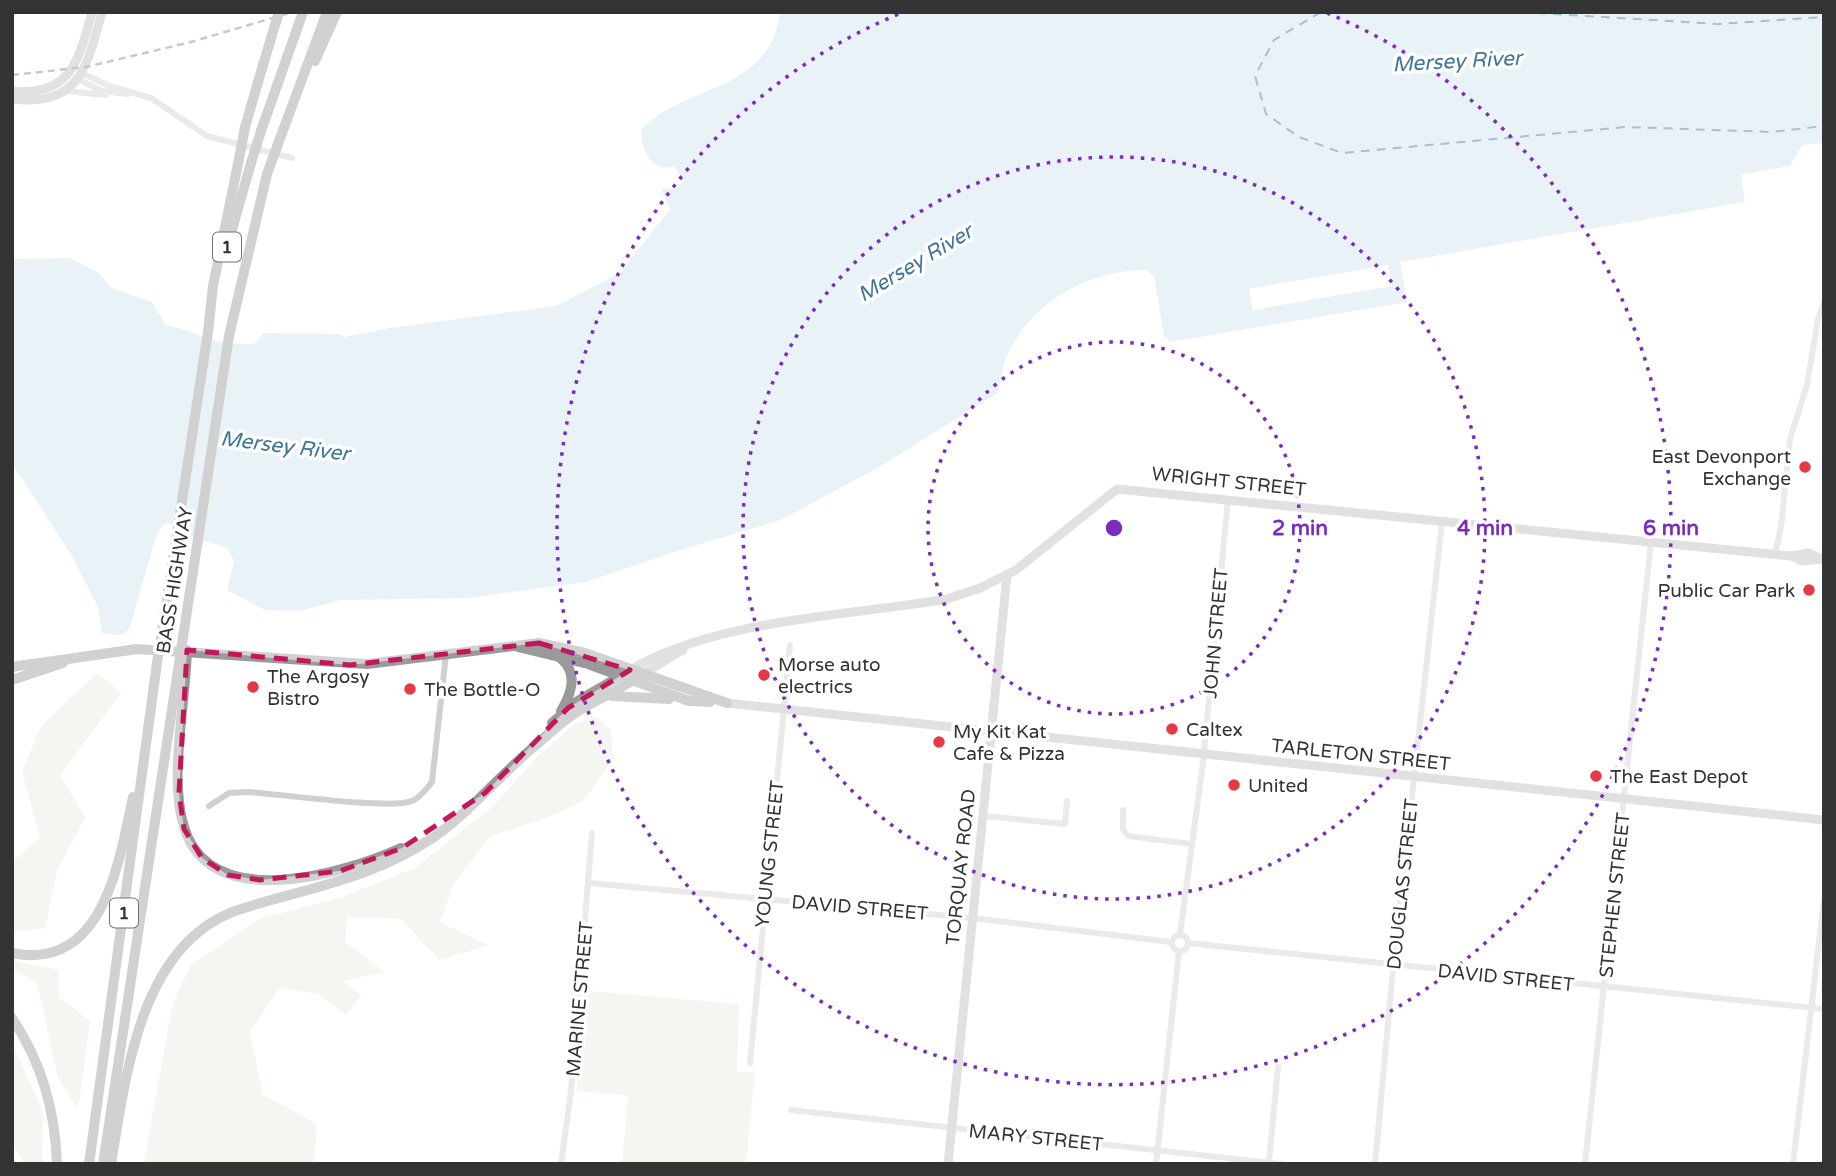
<svg xmlns="http://www.w3.org/2000/svg" width="1836" height="1176" font-family="'Varela Round',sans-serif">
  <rect width="100%" height="100%" fill="#fff"/>
  <g fill="#e6ecdf">
    <path d="M97 673 121 693 60 775 85 817 57 871 45 928 13 932 12 862 40 838 22 772 41 726Z"/>
    <path d="M596 716 611 730 613 759 584 800 549 817 489 837 454 883 440 923 489 945 439 960 401 919 347 917 345 942 384 972 343 981 361 995 346 1015 319 994 279 988 250 1032 263 1095 317 1124 314 1164H144L172 1006 190 966 259 919 342 897 415 868 492 807 539 755 576 723Z"/>
    <path d="M12 960 58 970 59 998 90 1021 78 1109 58 1078 37 983 12 969Z"/>
    <path d="M588 991 739 1004 737 1072 755 1071 746 1164H622L628 1095 576 1091Z"/>
    <path d="M12 1044 43 1111 42 1164H24L12 1144Z"/>
  </g>
  <path fill="#cfe2ee" d="M781 12H1824V143L1802 145 1790 166 1741 174 1745 202 1400 262 1407 302 1171 342 1164 337 1154 277 1147 270C1089 269 1030 303 1007 356 1002 367 1001 381 998 393L879 467 781 520 677 551 586 582 468 598 341 600 300 611 265 610 227 590 234 561 227 548 186 535 169 523 163 525 156 537 130 627C123 638 115 635 102 633L98 607 71 554 12 464V259L70 258 99 273 111 288 152 302 166 325C199 332 220 349 256 343L263 333 341 334 344 337 390 328 556 306 620 273 670 209 661 189 676 188 683 182 675 167C651 171 642 153 641 130 675 92 740 92 768 48 775 38 777 24 781 12Z"/>
  <path fill="#fff" d="M1388 265 1392 286 1253 310 1249 289Z"/>
  <g fill="none" stroke-linecap="round" stroke-linejoin="round">
    <g stroke="#3f7597" stroke-width="2" stroke-dasharray="9 7" stroke-linecap="butt">
      <path d="M1321 12 1274 40 1255 76 1266 114 1299 137 1342 153 1626 127 1771 132 1824 126"/>
      <path d="M1521 12 1718 24 1824 17"/>
    </g>
    <g stroke="#d0d0d0" stroke-width="6">
      <path d="M80 72 109 86 151 98 207 136 292 158"/>
      <path d="M76 78 102 91 128 94"/>
      <path d="M66 91 106 95"/>
      <path d="M1775 554 1781 527 1790 439 1807 385 1818 319 1824 303"/>
      <path d="M209 806 229 793 249 792C278 794 392 810 412 801 421 797 426 789 432 782L446 654"/>
      <path d="M1123 810V829L1128 836 1191 844"/>
      <path d="M984 816 1065 824 1067 801"/>
      <path d="M589 883 972 918 1171 942"/>
      <path d="M1180 934 1203 763 1228 499"/>
      <circle cx="1180" cy="943" r="8"/>
      <path d="M1188 943 1824 1009"/>
      <path d="M750 1063 790 645"/>
      <path d="M791 1110 1281 1164"/>
      <path d="M1269 1162 1278 1067"/>
      <path d="M561 1164 571 1091 592 833"/>
      <path d="M1156 1164 1179 951"/>
      <path d="M1375 1164 1392 980 1442 522"/>
      <path d="M1585 1164 1651 542"/>
      <path d="M1793 1164 1824 900"/>
    </g>
    <g stroke="#bdbdbd" stroke-width="9">
      <path d="M12 91C72 97 79 59 92 12"/>
      <path d="M12 99C80 107 87 67 102 12"/>
      <path d="M1792 556 1802 561 1822 559"/>
      <path d="M630 670C715 619 849 616 947 599L980 588 1016 570 1117 489 1790 556 1809 553 1822 559"/>
      <path d="M641 675 683 650"/>
      <path d="M727 703 1824 820"/>
      <path d="M948 1164 1007 575"/>
    </g>
    <g stroke="#9a9a9a" stroke-width="10">
      <path d="M315 61 337 12"/>
      <path d="M245 127 263 65"/>
      <path d="M261 131 303 12"/>
      <path d="M282 133 327 12"/>
      <path d="M228 244 251 163"/>
      <path d="M208 332 213 286 239 159"/>
      <path d="M229 336 267 174"/>
      <path d="M518 647 588 664 689 701 710 702"/>
      <path d="M559 657C579 672 572 693 561 711"/>
      <path d="M12 667 137 649 367 664 539 643 585 653 727 703"/>
      <path d="M186 668C183 715 170 783 184 827 210 914 343 874 401 848"/>
      <path d="M12 680 63 663"/>
      <path d="M612 696 669 699"/>
      <path d="M552 723 576 702 622 675"/>
      <path d="M12 953C104 972 119 861 133 797"/>
      <path d="M12 1018C42 1063 55 1110 57 1164"/>
      <path d="M89 1164 157 663"/>
      <path d="M103 1164 178 670"/>
      <path d="M111 1164C126 1075 140 941 241 909 311 887 371 879 434 837 471 811 501 774 536 745 549 734 562 721 577 712 598 699 621 689 641 675"/>
    </g>
    <path stroke="#888" stroke-width="2.5" stroke-dasharray="7 5" stroke-linecap="butt" d="M12 75 86 67 191 42 293 12"/>
    <g stroke="#9a9a9a" stroke-width="10">
      <path d="M263 65 279 12"/>
      <path d="M239 159 245 127"/>
      <path d="M251 163 261 131"/>
      <path d="M267 174 282 133"/>
      <path d="M157 663 208 332"/>
      <path d="M186 668 187 650"/>
      <path d="M178 670 229 336"/>
    </g>
  </g>
  <path d="M0 0H1836V1176H0ZM539 643 630 670 568 708 485 793 402 848 340 871 260 880 228 875 202 858 184 829 179 793 187 650 350 665Z" fill="#fff" fill-opacity=".55" fill-rule="evenodd"/>
  <path fill="none" stroke="#c2185b" stroke-width="5" stroke-dasharray="14 9" stroke-linejoin="round" d="M539 643 630 670 568 708 485 793 402 848 340 871 260 880 228 875 202 858 184 829 179 793 187 650 350 665Z"/>
  <g fill="none" stroke="#7b2cbf" stroke-width="3.5" stroke-dasharray="3.5 7">
    <circle cx="1114" cy="528" r="186"/>
    <circle cx="1114" cy="528" r="371"/>
    <path d="M1327 13A557 557 0 1 1 901 13"/>
  </g>
  <g fill="#e63946" stroke="#fff" stroke-width="2.5">
    <circle cx="1805" cy="467" r="7"/>
    <circle cx="1809" cy="590" r="7"/>
    <circle cx="764" cy="675" r="7"/>
    <circle cx="253" cy="687" r="7"/>
    <circle cx="410" cy="689" r="7"/>
    <circle cx="1172" cy="729" r="7"/>
    <circle cx="939" cy="742" r="7"/>
    <circle cx="1596" cy="776" r="7"/>
    <circle cx="1234" cy="785" r="7"/>
  </g>
  <g text-anchor="middle" stroke-width="7" stroke-linejoin="round" paint-order="stroke">
    <g fill="#fff" stroke="#707070" stroke-width="2">
      <rect x="213" y="232.5" width="28" height="29" rx="5"/>
      <rect x="110" y="898.5" width="28" height="29" rx="5"/>
    </g>
    <g font-size="18" font-weight="bold" fill="#333">
      <text x="227" y="253">1</text>
      <text x="124" y="919">1</text>
    </g>
    <g font-size="19" fill="#333" stroke="#fff" text-anchor="start">
      <text x="1791" y="463" text-anchor="end">East Devonport<tspan x="1791" dy="22">Exchange</tspan></text>
      <text x="1795" y="597" text-anchor="end">Public Car Park</text>
      <text x="778" y="671">Morse auto<tspan x="778" dy="22">electrics</tspan></text>
      <text x="267" y="683">The Argosy<tspan x="267" dy="22">Bistro</tspan></text>
      <text x="424" y="696">The Bottle-O</text>
      <text x="1186" y="736">Caltex</text>
      <text x="953" y="738">My Kit Kat<tspan x="953" dy="22">Cafe &amp; Pizza</tspan></text>
      <text x="1610" y="783">The East Depot</text>
      <text x="1248" y="792">United</text>
    </g>
    <g font-size="19" fill="#333" stroke="#fff">
      <text transform="translate(1229 481) rotate(6)" y="7">WRIGHT STREET</text>
      <text transform="translate(174 580) rotate(-81)" y="7">BASS HIGHWAY</text>
      <text transform="translate(1215 633) rotate(-85)" y="7">JOHN STREET</text>
      <text transform="translate(1361 754) rotate(6)" y="7">TARLETON STREET</text>
      <text transform="translate(769 854) rotate(-84)" y="7">YOUNG STREET</text>
      <text transform="translate(960 867) rotate(-84)" y="7">TORQUAY ROAD</text>
      <text transform="translate(1402 884) rotate(-84)" y="7">DOUGLAS STREET</text>
      <text transform="translate(1614 895) rotate(-84)" y="7">STEPHEN STREET</text>
      <text transform="translate(860 907) rotate(5)" y="7">DAVID STREET</text>
      <text transform="translate(1506 977) rotate(6)" y="7">DAVID STREET</text>
      <text transform="translate(579 999) rotate(-85)" y="7">MARINE STREET</text>
      <text transform="translate(1036 1137) rotate(6)" y="7">MARY STREET</text>
    </g>
    <g font-size="21" font-style="italic" fill="#3f7597" stroke="#fff">
      <text transform="translate(1457 61) rotate(-3)" y="7">Mersey River</text>
      <text transform="translate(915 263) rotate(-31)" y="7">Mersey River</text>
      <text transform="translate(285 446) rotate(7)" y="7">Mersey River</text>
    </g>
  </g>
  <circle cx="1114" cy="528" r="10" fill="#7b2cbf" stroke="#fff" stroke-width="3.5"/>
  <g font-size="21" text-anchor="middle" font-weight="bold" fill="#7b2cbf" stroke="#fff" stroke-width="7" stroke-linejoin="round" paint-order="stroke">
    <text x="1300" y="535">2 min</text>
    <text x="1485" y="535">4 min</text>
    <text x="1671" y="535">6 min</text>
  </g>
  <rect width="1836" height="1176" fill="none" stroke="#333333" stroke-width="28"/>
</svg>
